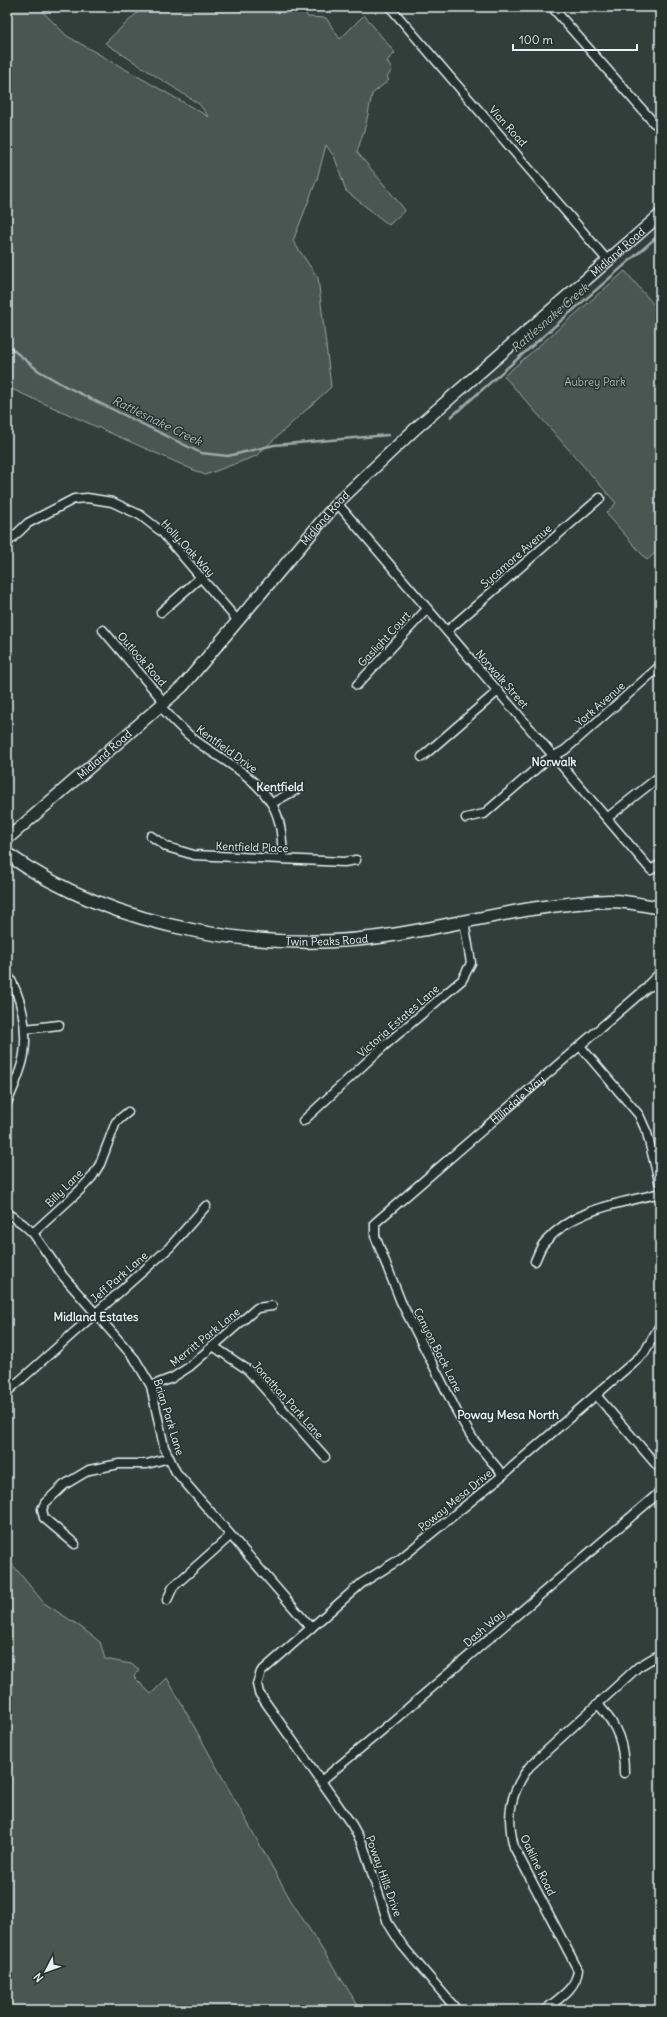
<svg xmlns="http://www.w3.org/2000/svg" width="667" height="2017" font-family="Delius,sans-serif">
  <rect width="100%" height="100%" fill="#323e39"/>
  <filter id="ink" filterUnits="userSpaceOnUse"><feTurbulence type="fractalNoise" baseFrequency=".025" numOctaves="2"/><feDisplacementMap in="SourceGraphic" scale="8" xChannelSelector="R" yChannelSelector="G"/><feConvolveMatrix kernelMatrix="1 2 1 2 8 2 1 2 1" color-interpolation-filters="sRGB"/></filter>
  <g filter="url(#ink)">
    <g fill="#495651" stroke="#98a4a4">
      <path d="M7 7H38L67 36 209 117 199 104 105 43 138 12 153 11 154 7H301L308 17 326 18 340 39 364 15 395 53 387 61 392 70 387 77 389 80 372 94 366 124 357 152 405 210 389 225 346 191 335 158 326 145 317 179 293 241 318 278 331 387 256 456 205 475 7 387Z"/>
      <path d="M625 271 660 312V549L647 560 606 513 616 503 504 376Z"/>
      <path d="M7 1558 44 1603 78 1625 100 1642 105 1659 131 1664 139 1669 134 1677 151 1694 167 1678 290 1899 361 2010H7Z"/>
    </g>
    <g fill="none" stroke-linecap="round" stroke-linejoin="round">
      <g stroke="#9ea9ab" stroke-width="2.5">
        <path d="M7 345 39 371 65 386 201 453 228 456 274 445 388 435"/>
        <path d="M451 417 660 234"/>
      </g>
      <g stroke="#e8f1f8" stroke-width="11">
        <g id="street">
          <path d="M390 7 608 261"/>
          <path d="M552 7 654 123 660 127"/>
          <path d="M337 503 651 870 660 864"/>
          <path d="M7 543 28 523 74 499 87 498 112 502 140 515 162 532 238 621"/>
          <path d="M161 612 201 577"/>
          <path d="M103 630 165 703"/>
          <path d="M447 631 600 498"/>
          <path d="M357 685 427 609"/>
          <path d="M161 707C172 719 183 731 196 741 222 760 253 774 271 803 282 819 282 841 283 859"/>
          <path d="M422 757 498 691"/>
          <path d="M272 803 296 790"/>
          <path d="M466 818 484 814 545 761 565 750 660 666"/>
          <path d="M607 818 660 776"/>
          <path d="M151 836 167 847 194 855 344 862 356 860"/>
          <path d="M7 973C21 996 28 1026 24 1054 22 1070 13 1088 7 1103"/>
          <path d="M25 1029 59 1025"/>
          <path d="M580 1046 639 1115 647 1133 660 1185"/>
          <path d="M303 1121 384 1046 462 980 471 963 464 921"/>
          <path d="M7 1213 23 1224 33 1233 63 1276 135 1359 151 1386 164 1447 176 1472 311 1628"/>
          <path d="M33 1233 79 1191 92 1177 100 1164 116 1122 128 1112"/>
          <path d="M535 1261C538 1255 540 1247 545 1242 575 1208 619 1204 660 1193"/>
          <path d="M213 1346 248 1370 325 1457"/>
          <path d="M151 1386 172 1378 189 1367 257 1308 272 1306"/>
          <path d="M7 1392 169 1248 206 1206"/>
          <path d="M596 1395 660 1469"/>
          <path id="s1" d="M503 1475 473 1439 457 1412 401 1302 375 1236V1223L650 985"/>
          <path d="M75 1544 44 1518 42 1509 45 1503 64 1485 89 1470 119 1464H147L169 1458"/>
          <path d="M167 1600 173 1587 230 1536"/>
          <path d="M598 1704C618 1727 624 1743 624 1773"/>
          <path d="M321 1781 386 1727 660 1492"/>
          <path d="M457 2010 402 1945 388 1923 363 1845 352 1825 259 1693 257 1684 261 1672 362 1583 400 1559 503 1475 596 1395 644 1353 660 1325"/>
          <path d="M545 2010C559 1998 576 1989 578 1970L514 1847C506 1816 510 1793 529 1767L638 1667 660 1654"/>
        </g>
      </g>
      <g stroke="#e8f1f8" stroke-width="14">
        <g id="secondary">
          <path id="s2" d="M7 839 183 686 337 503 415 429 660 215"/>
          <path d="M650 985 660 975"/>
        </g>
      </g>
      <g stroke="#e8f1f8" stroke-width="15">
        <g id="primary">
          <path id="s3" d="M7 854C115 930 270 956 399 934 469 922 539 903 610 901 627 901 644 905 660 908"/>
        </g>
      </g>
      <use href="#street" stroke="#26332d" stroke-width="8"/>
      <use href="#secondary" stroke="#26332d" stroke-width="11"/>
      <use href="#primary" stroke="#26332d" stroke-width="12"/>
    </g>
  </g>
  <g text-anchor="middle" stroke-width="3" stroke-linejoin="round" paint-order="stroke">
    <g font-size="11" fill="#e8f1f8" stroke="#26332d">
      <text transform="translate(508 126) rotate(48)" y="4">Vian Road</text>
      <text dy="4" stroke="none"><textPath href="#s2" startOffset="849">Midland Road</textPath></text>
      <text dy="4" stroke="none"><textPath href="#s2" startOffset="453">Midland Road</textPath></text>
      <text transform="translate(188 548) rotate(47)" y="4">Holly Oak Way</text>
      <text transform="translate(516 556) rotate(-41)" y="4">Sycamore Avenue</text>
      <text transform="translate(384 639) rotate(-47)" y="4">Gaslight Court</text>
      <text transform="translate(142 659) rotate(49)" y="4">Outlook Road</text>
      <text transform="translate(502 679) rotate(49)" y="4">Norwalk Street</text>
      <text transform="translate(600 704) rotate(-41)" y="4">York Avenue</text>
      <text transform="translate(227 749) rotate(36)" y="4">Kentfield Drive</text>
      <text dy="4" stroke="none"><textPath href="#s2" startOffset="129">Midland Road</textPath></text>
      <text transform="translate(252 847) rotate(2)" y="4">Kentfield Place</text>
      <text dy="4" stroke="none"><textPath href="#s3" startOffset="337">Twin Peaks Road</textPath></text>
      <text transform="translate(398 1021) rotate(-41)" y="4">Victoria Estates Lane</text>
      <text dy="4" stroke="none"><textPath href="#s1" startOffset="474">Hillndale Way</textPath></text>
      <text transform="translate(64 1188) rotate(-45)" y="4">Billy Lane</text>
      <text transform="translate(119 1277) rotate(-41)" y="4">Jeff Park Lane</text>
      <text transform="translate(205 1337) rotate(-39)" y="4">Merritt Park Lane</text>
      <text transform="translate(438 1350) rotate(63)" y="4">Canyon Back Lane</text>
      <text transform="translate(288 1400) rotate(48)" y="4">Jonathan Park Lane</text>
      <text transform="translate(169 1417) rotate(73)" y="4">Brian Park Lane</text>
      <text transform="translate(455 1500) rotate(-39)" y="4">Poway Mesa Drive</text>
      <text transform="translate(484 1628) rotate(-41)" y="4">Dash Way</text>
      <text transform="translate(538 1865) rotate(64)" y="4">Oakline Road</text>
      <text transform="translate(384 1876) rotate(70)" y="4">Poway Hills Drive</text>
    </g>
    <g font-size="11" fill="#b0bbbe" stroke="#26332d">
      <text x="595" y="386">Aubrey Park</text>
    </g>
    <g font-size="12" font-style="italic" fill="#b1bbbe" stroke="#26332d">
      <text transform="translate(550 318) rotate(-41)" y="4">Rattlesnake Creek</text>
      <text transform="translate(157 421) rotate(26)" y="4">Rattlesnake Creek</text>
    </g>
    <g font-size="12" font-weight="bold" fill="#e8f1f8" stroke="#26332d">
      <text x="554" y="766">Norwalk</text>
      <text x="280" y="791">Kentfield</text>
      <text x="96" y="1321">Midland Estates</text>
      <text x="508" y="1419">Poway Mesa North</text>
    </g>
  </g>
  <rect width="667" height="2017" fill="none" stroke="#26332d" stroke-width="24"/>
  <rect x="12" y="12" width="643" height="1993" fill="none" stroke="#e8f1f8" stroke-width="1.5" filter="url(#ink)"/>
  <g transform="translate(46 1971) rotate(229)" stroke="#26332d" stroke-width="3" paint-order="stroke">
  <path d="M0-3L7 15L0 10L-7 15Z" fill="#e8f1f8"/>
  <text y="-6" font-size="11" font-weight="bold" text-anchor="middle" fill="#e8f1f8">N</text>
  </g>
  <path d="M513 44v6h124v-6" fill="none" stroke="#e8f1f8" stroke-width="2"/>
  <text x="519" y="44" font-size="12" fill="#e8f1f8" stroke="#26332d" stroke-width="3" paint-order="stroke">100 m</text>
</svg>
